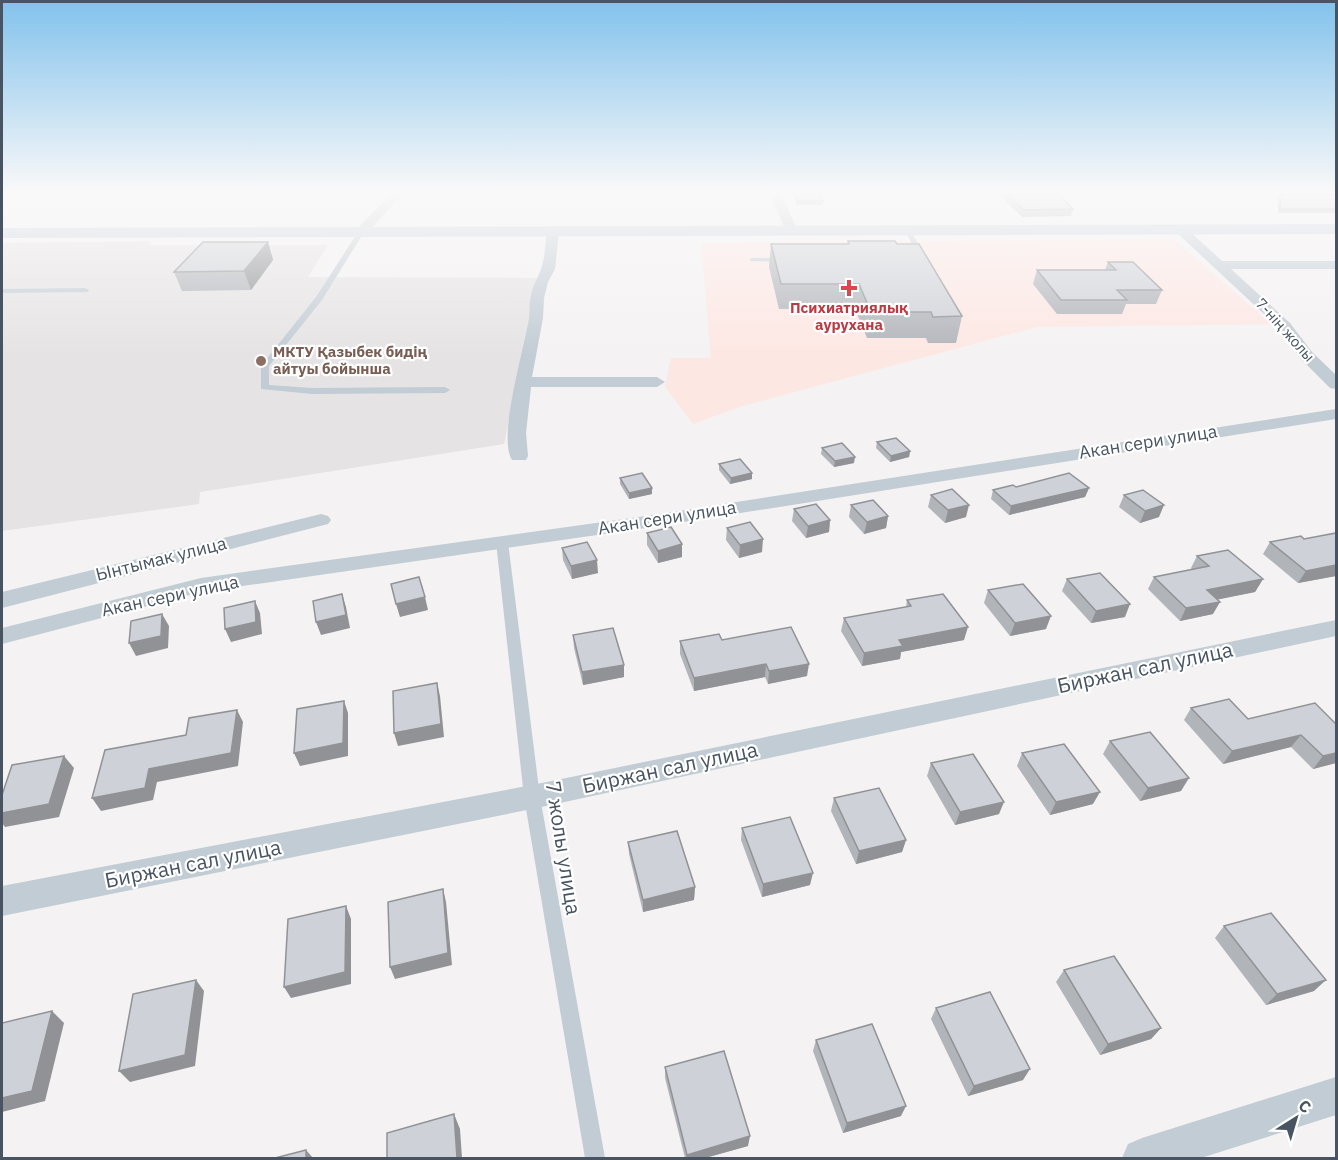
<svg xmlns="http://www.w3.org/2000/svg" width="1338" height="1160" font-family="'IBM Plex Sans',sans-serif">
  <rect width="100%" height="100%" fill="#f4f2f2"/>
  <path fill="#e5e3e4" d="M151 241 148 245H328L308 277 539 278 504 444 200 492 199 504 2 531V243Z"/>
  <path fill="#fde7e3" d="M1174 239 1271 324 1037 327 739 407 693 424 665 387 671 358H711L701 243Z"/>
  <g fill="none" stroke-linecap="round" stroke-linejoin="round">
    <g fill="#c2ccd4" fill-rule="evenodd">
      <path d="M905 229 910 230 926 258 924 259 918 258Z"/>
      <path d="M361 230 364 232 322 300 269 366V385L312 388 445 387 450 390 445 393 312 394 261 389V366L316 297 358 232Z"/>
      <path d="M752 258H784L788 260 784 262 750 261V259Z"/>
      <path d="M85 288 89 290 88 292 2 293V289Z"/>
      <path d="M502 538 508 542 540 797 605 1158H585L524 797 496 542Z"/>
    </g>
    <g fill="#c2ccd4" fill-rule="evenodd">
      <path d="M391 194H403L365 235H357L355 232 357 229Z"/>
      <path d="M770 194H781L797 229 795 232H787L785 229Z"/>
      <path d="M1179 224 1183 225 1222 261H1336V269H1231L1290 323 1312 352 1336 375V389L1330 388 1300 358 1280 329 1175 231V225Z"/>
      <path d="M553 228 559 232 555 269 548 282 544 298 543 318 532 377H657L665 382 657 387H531L526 433 528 456 526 460H512C497 437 525 347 529 318 530 310 529 302 531 295 533 285 538 278 541 269 545 258 545 244 547 232Z"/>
      <path d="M1336 409V419L646 528 201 592 2 644V628L201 578 646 516Z"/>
      <path d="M321 514 328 516 331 520 328 524 2 608V592Z"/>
      <path d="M1336 620V636L532 809 2 916V886L532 785Z"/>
      <path d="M1336 1077V1115L1201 1158H1122L1128 1144 1142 1138Z"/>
    </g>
    <path fill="#c4cedb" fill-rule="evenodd" d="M1336 224V234L2 238V228Z"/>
  </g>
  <g fill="#b1b4b9">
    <path d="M793 194H820L823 201 822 205H797Z"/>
    <path d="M998 194H1059L1073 209 1071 216 1022 217Z"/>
    <rect x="1278" y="194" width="58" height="19"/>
    <path d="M848 241 897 244 962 316 956 343H928L926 338H867L855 309H779L769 267 771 244H847Z"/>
    <path d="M268 242 273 260 251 290 182 291 174 272Z"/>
    <path d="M1108 262 1162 290 1156 304H1126L1122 314H1057L1033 284 1037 270H1105Z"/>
    <path d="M877 442 910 451 909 457 890 462 876 448Z"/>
    <path d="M822 448 854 463 834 467 821 454Z"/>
    <path d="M719 464 752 473V479L730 484 719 470Z"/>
    <path d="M620 478 652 488V494L629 499 620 484Z"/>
    <path d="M1016 487 1089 488 1085 497 1009 515 991 499 993 490Z"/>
    <path d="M931 495 966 517 945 523 928 507Z"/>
    <path d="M1124 495 1159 517 1140 523 1119 507Z"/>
    <path d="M851 505 888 516 886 528 864 534 849 517Z"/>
    <path d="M794 509 830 520 829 532 806 538 792 521Z"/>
    <path d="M727 528 762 552 739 558 726 540Z"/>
    <path d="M647 533 682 557 658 563 647 545Z"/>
    <path d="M1336 533V576L1298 583 1263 554 1270 542 1304 539Z"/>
    <path d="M562 548 598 573 572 579 563 560Z"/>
    <path d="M1197 556 1263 579 1255 592 1218 599 1213 614 1180 621 1148 589 1154 577 1192 570 1191 568Z"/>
    <path d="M1067 579 1125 617 1091 623 1062 591Z"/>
    <path d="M988 590 1046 629 1010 636 984 603Z"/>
    <path d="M907 600 964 640 901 652 900 659 862 666 841 631 844 618 906 607Z"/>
    <path d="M573 635 624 677 583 685 574 648Z"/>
    <path d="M722 640 807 676 768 684 765 677 694 691 680 654V641Z"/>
    <path d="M1191 708 1248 719 1336 724V763L1313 769 1291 747 1223 764 1184 720Z"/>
    <path d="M1110 741 1181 791 1140 801 1103 754Z"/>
    <path d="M1022 753 1093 804 1050 815 1017 766Z"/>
    <path d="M931 763 999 814 955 825 927 776Z"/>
    <path d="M834 798 906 840 902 852 856 864 831 811Z"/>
    <path d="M742 828 810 885 762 897 741 840Z"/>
    <path d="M628 842 695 887 694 900 643 912 629 854Z"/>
    <path d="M1224 926 1314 991 1266 1005 1215 938Z"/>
    <path d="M1064 970 1161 1028 1151 1039 1100 1055 1056 982Z"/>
    <path d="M936 1008 1023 1080 968 1096 931 1019Z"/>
    <path d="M816 1040 901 1116 843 1133 813 1051Z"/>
    <path d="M665 1067 748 1146 705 1158H685L665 1078Z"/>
  </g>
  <g fill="#909296">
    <path d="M268 242 273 260 251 290 244 271Z"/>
    <path d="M910 451 909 457 890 462 891 456Z"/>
    <path d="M855 457 854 463 834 467 835 461Z"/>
    <path d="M752 473V479L730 484 731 478Z"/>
    <path d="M652 488V494L629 499V493Z"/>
    <path d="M1089 488 1085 497 1009 515 1011 506Z"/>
    <path d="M969 505 966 517 945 523 948 510Z"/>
    <path d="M1164 505 1159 517 1140 523 1145 511Z"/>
    <path d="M888 516 886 528 864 534 867 522Z"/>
    <path d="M830 520 829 532 806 538 808 526Z"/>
    <path d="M763 539 762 552 739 558 740 545Z"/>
    <path d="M682 544V557L658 563V551Z"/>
    <path d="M597 560 598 573 572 579 571 566Z"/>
    <path d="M1336 565V576L1298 583 1306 571Z"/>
    <path d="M1263 579 1255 592 1201 603 1207 590Z"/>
    <path d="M342 594 346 607 350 628 321 635 316 622Z"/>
    <path d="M425 597 428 610 400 617 396 604Z"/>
    <path d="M255 601 260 613 262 634 231 642 225 629Z"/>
    <path d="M1220 602 1213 614 1180 621 1186 608Z"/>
    <path d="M1130 604 1125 617 1091 623 1096 611Z"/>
    <path d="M162 614 169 626 168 648 136 656 129 643Z"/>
    <path d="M1051 616 1046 629 1010 636 1015 623Z"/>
    <path d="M968 627 964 640 901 652 900 659 862 666 864 653 899 640Z"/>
    <path d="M766 664 765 677 694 691V678Z"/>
    <path d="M809 664 807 676 768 684 769 671Z"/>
    <path d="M624 665V677L583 685 582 672Z"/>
    <path d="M437 683 440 696 444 737 398 746 394 733Z"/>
    <path d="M344 701 348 713V756L300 766 294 753Z"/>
    <path d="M237 710 243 722 238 766 157 782 153 800 101 811 92 798 149 769Z"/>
    <path d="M1301 735 1291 747 1223 764 1232 751Z"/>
    <path d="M1336 753V763L1313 769 1323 756Z"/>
    <path d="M64 756 74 768 59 817 5 827 2 823V813Z"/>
    <path d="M1189 778 1181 791 1140 801 1148 788Z"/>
    <path d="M1100 792 1093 804 1050 815 1056 802Z"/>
    <path d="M1004 802 999 814 955 825 960 812Z"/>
    <path d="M906 840 902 852 856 864 859 851Z"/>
    <path d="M813 873 810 885 762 897 763 884Z"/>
    <path d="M695 887 694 900 643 912V900Z"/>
    <path d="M443 889 446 902 452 965 395 979 390 967Z"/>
    <path d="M346 906 351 919V984L291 998 284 987Z"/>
    <path d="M196 980 204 991 195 1066 130 1082 119 1071Z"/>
    <path d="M1326 980 1314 991 1266 1005 1277 994Z"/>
    <path d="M52 1011 64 1023 45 1101 2 1112V1098Z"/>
    <path d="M1161 1028 1151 1039 1100 1055 1108 1044Z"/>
    <path d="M1030 1069 1023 1080 968 1096 974 1086Z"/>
    <path d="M906 1106 901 1116 843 1133 847 1123Z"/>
    <path d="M454 1114 460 1129 462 1158H457Z"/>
    <path d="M750 1136 748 1146 705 1158H686L687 1155Z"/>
    <path d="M306 1150 313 1158H306Z"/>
  </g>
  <g fill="#ced1d7" stroke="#909296" stroke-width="1.5">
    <path d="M795 194H820L823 201H798Z"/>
    <path d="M1007 194H1059L1073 209 1024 210Z"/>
    <rect x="1280" y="194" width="56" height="15"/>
    <path d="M848 241H895L897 244H919L962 316 933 317 931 312H871L859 284H781L771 244H849Z"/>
    <path d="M203 242H268L244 271 174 272Z"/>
    <path d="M1108 262H1133L1162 290H1117L1127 300H1061L1037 270H1116Z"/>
    <path d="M896 438 910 451 891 456 877 442Z"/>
    <path d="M842 443 855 457 835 461 822 448Z"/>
    <path d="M740 459 752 473 731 478 719 464Z"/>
    <path d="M642 473 652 488 629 493 620 478Z"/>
    <path d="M1069 473 1089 488 1011 506 993 490 1013 485 1016 487Z"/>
    <path d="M952 489 969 505 948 510 931 495Z"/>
    <path d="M1143 490 1164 505 1145 511 1124 495Z"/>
    <path d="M873 500 888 516 867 522 851 505Z"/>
    <path d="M816 504 830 520 808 526 794 509Z"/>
    <path d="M750 522 763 539 740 545 727 528Z"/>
    <path d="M671 527 682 544 658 551 647 533Z"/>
    <path d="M1336 533V565L1306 571 1270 542 1301 536 1304 539Z"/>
    <path d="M587 542 597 560 571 566 562 548Z"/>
    <path d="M1228 550 1263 579 1207 590 1220 602 1186 608 1154 577 1209 566 1197 556Z"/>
    <path d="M1100 573 1130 604 1096 611 1067 579Z"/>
    <path d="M419 577 425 597 396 604 391 584Z"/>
    <path d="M1023 584 1051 616 1015 623 988 590Z"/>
    <path d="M342 594 346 615 316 622 313 601Z"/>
    <path d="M943 594 968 627 899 640 903 646 864 653 844 618 911 606 907 600Z"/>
    <path d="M255 601 256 622 225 629 224 608Z"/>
    <path d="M162 614 161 636 129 643 131 621Z"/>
    <path d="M791 627 809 664 769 671 766 664 694 678 680 641 719 634 722 640Z"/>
    <path d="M613 628 624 665 582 672 573 635Z"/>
    <path d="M437 683 441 724 394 733 393 691Z"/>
    <path d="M1229 699 1248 719 1315 703 1336 724V753L1323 756 1301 735 1232 751 1191 708Z"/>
    <path d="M344 701 343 743 294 753 297 709Z"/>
    <path d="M237 710 231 753 149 769 145 788 92 798 105 750 186 735 189 718Z"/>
    <path d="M1150 732 1189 778 1148 788 1110 741Z"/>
    <path d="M1064 744 1100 792 1056 802 1022 753Z"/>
    <path d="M973 754 1004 802 960 812 931 763Z"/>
    <path d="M64 756 49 804 2 813V795L12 765Z"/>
    <path d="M879 788 906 840 859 851 834 798Z"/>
    <path d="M790 817 813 873 763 884 742 828Z"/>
    <path d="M677 831 695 887 643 900 628 842Z"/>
    <path d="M443 889 448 953 390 967 388 902Z"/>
    <path d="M346 906 345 972 284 987 288 919Z"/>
    <path d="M1271 913 1326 980 1277 994 1224 926Z"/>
    <path d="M1114 956 1161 1028 1108 1044 1064 970Z"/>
    <path d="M196 980 185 1055 119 1071 133 994Z"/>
    <path d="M990 992 1030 1069 974 1086 936 1008Z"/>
    <path d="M52 1011 32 1091 2 1098V1023Z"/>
    <path d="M872 1024 906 1106 847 1123 816 1040Z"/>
    <path d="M724 1051 750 1136 687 1155 665 1067Z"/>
    <path d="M454 1114 457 1158H387V1133Z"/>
    <path d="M306 1150V1158H275Z"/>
  </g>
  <linearGradient id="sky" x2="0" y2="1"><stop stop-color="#82c2ec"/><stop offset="0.54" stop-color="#faf9f9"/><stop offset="1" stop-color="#faf9f9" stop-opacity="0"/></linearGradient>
  <rect width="1338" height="356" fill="url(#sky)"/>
  <path fill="#e0444e" stroke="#fff" stroke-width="2" d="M846 279h6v6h6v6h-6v6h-6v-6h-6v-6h6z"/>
  <circle fill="#8d6e63" stroke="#fff" stroke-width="2" cx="261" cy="361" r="6"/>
  <g text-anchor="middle" stroke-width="4.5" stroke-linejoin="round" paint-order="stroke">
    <g font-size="15" font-weight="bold" fill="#be3a42" stroke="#fff">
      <text x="849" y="313">Психиатриялық<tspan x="849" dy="17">аурухана</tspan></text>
    </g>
    <g font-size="15" fill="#485461" stroke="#fff">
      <text transform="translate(1285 330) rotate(48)" y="5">7-нің жолы</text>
    </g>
    <g font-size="15" font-weight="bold" fill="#785e54" stroke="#fff" text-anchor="start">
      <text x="273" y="357">МКТУ Қазыбек бидің<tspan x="273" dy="17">айтуы бойынша</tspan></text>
    </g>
    <g font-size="18" fill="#485461" stroke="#fff">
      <text transform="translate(1148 442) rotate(-9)" y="6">Акан сери улица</text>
      <text transform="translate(667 518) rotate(-9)" y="6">Акан сери улица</text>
      <text transform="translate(161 559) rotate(-14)" y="6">Ынтымак улица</text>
      <text transform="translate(170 596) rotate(-12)" y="6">Акан сери улица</text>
    </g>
    <g font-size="21" fill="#485461" stroke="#fff">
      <text transform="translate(1145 668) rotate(-12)" y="7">Биржан сал улица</text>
      <text transform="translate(670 768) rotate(-12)" y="7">Биржан сал улица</text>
      <text transform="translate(563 848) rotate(81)" y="7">7 жолы улица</text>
      <text transform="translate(193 864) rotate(-11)" y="7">Биржан сал улица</text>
    </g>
  </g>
  <rect width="1338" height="1160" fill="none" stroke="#485461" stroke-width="6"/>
  <g transform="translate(1296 1118) rotate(37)" stroke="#ffffff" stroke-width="4.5" paint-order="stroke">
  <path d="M0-4.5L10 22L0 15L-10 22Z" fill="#485461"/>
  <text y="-9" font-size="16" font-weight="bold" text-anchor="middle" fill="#485461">С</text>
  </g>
</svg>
